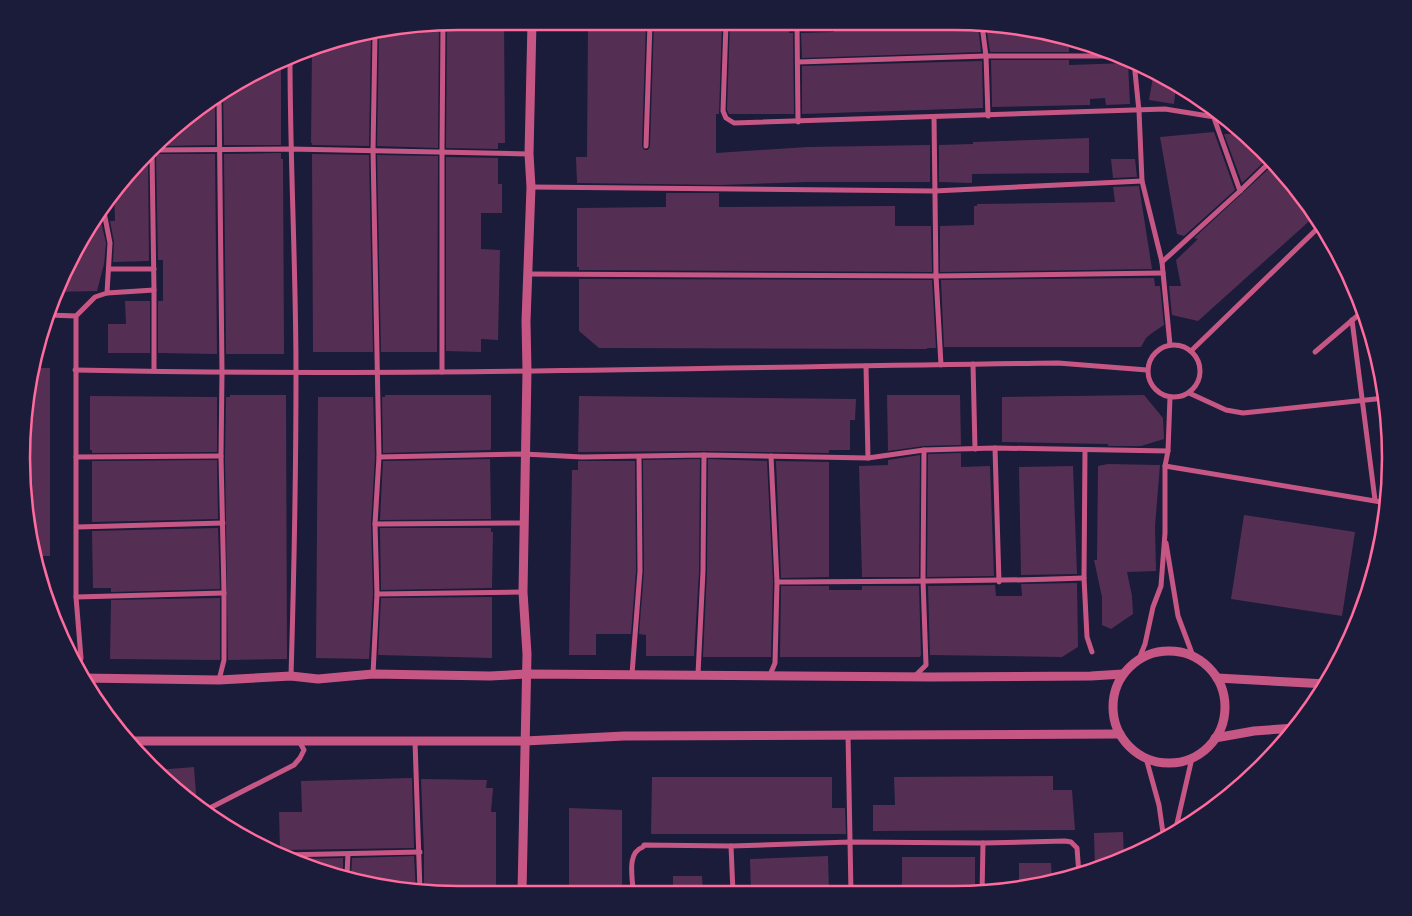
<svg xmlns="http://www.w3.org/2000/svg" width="1412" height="916" font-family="'Roboto Condensed',sans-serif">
  <rect width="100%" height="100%" fill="#1b1b3a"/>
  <g fill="#542f53">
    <path d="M458 21 504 22 505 143H498V149L446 148 447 23Z"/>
    <path d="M588 22 646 23 642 146 644 150H648L650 146 654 23H722L719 114H716V153L807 147 930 145V182H808L721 185 577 183 576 157H587Z"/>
    <path d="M730 23 790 24 789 33H793L794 114H729L727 110Z"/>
    <path d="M439 24 438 148 377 146 379 34Z"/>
    <path d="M833 24 978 25 981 52 802 58 801 33 834 32Z"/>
    <path d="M986 25H1011L1069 42V52H990Z"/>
    <path d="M371 36 369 146 312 145V143H311L312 47 318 44Z"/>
    <path d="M991 60H1069V65L1128 63 1130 104 1106 105 1105 98 1090 99V105L992 107Z"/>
    <path d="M982 61 983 108 802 114V66Z"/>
    <path d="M281 62V145H224L223 91Z"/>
    <path d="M1154 71 1176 86 1174 104 1149 100Z"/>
    <path d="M215 95V145L161 146 194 115Z"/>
    <path d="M1214 132 1235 190 1184 236 1177 234 1160 137Z"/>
    <path d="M1224 134H1246L1268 158 1242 183Z"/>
    <path d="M1089 138V173L972 174V183L939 182V145L973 144V142Z"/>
    <path d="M281 153V159H283L284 354H226L224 154Z"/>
    <path d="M156 154H215L217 354 158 353V301H163V260H158Z"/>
    <path d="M312 154 369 155 373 352H313Z"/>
    <path d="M377 155 438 156 437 352H381Z"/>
    <path d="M446 157 498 158V184H502V213H481V249L500 250 498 340 481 339V352L446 351Z"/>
    <path d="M148 158 149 261 113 262 114 242 110 221H115L114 189Z"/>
    <path d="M1111 159H1135L1137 177 1113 178Z"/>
    <path d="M1274 164 1301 192 1315 216 1198 321 1172 315 1169 286H1181L1176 260 1198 239 1194 238Z"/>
    <path d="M1139 186 1152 269 940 272V226L974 225V206H977V204L1115 202 1113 187Z"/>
    <path d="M666 193H719V207L895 206V226H931L932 272 579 270V267H577V208L666 207Z"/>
    <path d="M101 222 106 243 104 264 97 291 54 292 94 223Z"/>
    <path d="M1154 278 1155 286H1160L1164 325 1152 333 1146 338 1141 347H944L941 280Z"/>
    <path d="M579 279 932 280 936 348H927V349L599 348 579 331Z"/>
    <path d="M125 301H150V353H108V324H126Z"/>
    <path d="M37 368H50V556H34L30 544V395Z"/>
    <path d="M230 395H286L287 659 228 660 225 456 226 397H230Z"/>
    <path d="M385 395H491V449L490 450 383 453 382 397H385Z"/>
    <path d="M887 395H960L961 445 924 446 888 451Z"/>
    <path d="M1144 395 1163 418 1164 439 1141 446H1108V444L1002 442V397Z"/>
    <path d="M90 396 217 397V452L92 453V450H90Z"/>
    <path d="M579 396 856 399 855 420H850V450H829V453L704 451 578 452Z"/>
    <path d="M318 397H373L375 457 371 524 373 594 369 659 316 658Z"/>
    <path d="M961 453V467L990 466 994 576 927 577 928 454Z"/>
    <path d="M920 455 919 577H862L859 466 888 465V460Z"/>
    <path d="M490 459 491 519 380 520 383 461Z"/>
    <path d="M700 459 699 571 694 656H646V635L639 634 644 571 643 460Z"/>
    <path d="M708 459 767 461 773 582 771 657H703L707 571Z"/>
    <path d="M217 460 218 519 92 522V461Z"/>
    <path d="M578 461H635L636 571 631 634H596V655H569L572 470H578Z"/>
    <path d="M776 461 829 462V577L781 578Z"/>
    <path d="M1108 464 1160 465 1155 526 1156 571 1127 572 1132 596 1133 614 1111 629 1102 625V597L1094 560H1097L1098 466Z"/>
    <path d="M1073 466 1077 574 1021 575 1019 467Z"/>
    <path d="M1244 515 1355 532 1342 616 1231 599Z"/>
    <path d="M218 528 220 589 111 592V588H93L92 531Z"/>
    <path d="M380 528H491V532H493L492 588 381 590Z"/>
    <path d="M1077 583 1078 647 1062 657 930 655 928 586 995 585 996 596H1022L1021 584Z"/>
    <path d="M781 586H829V590H862V586H919L921 655 920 657H780Z"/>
    <path d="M492 597V658L378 655 381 598Z"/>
    <path d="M220 598V660L110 659 111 600Z"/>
    <path d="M194 767 196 794 187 797 170 786 157 770Z"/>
    <path d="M1053 776V790H1072L1075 830 873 831V805H895L894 777Z"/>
    <path d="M652 777H832V808H845L846 834H651Z"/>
    <path d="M412 778 414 848 280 850 279 812H302L301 781Z"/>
    <path d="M421 779 487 780 486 788H493L491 812H496V891H424V851Z"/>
    <path d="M569 808 622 810V892H569Z"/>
    <path d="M1123 832 1124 858 1095 869 1094 833Z"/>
    <path d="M414 856 416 891H401L351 876 352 858Z"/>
    <path d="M828 856 829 893H751L750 859Z"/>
    <path d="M902 857H975V894L902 893Z"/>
    <path d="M343 858V873L296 859Z"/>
    <path d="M1019 863H1051L1052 882 1019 884Z"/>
    <path d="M673 876H702L703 892H673Z"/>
  </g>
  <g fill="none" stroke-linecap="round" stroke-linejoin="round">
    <g stroke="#c65784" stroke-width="5">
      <path d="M726 23 723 111 726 118 734 123 1165 109 1227 119"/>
      <path d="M797 24 798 122"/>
      <path d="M982 25 986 56 988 116"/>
      <path d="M290 58C290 163 296 268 296 373 296 474 294 575 291 676"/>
      <path d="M798 62 986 56H1113"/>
      <path d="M1134 62 1139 111 1142 181 1162 262 1170 345"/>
      <path d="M1214 111V118L1240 191"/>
      <path d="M934 117 936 276 941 365"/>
      <path d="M646 146 650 23"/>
      <path d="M157 150 290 149 529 154"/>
      <path d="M152 154 154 290V371"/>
      <path d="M531 187 934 191 1142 181"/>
      <path d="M1162 262 1240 191 1271 161"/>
      <path d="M109 269H154"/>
      <path d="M528 274 936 276 1163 273"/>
      <path d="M107 293 154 290"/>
      <path d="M49 315 76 316"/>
      <path d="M1352 320 1375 500"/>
      <circle cx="1174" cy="371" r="26"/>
      <path d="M1191 351 1321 225"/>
      <path d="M1315 352 1363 311"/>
      <path d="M973 364 975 449"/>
      <path d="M866 366 868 458"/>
      <path d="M75 370C403 377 730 367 1058 363L1147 370"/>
      <path d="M442 372V151L443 24"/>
      <path d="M1189 393 1226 410 1243 413 1385 398"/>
      <path d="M995 448 999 582"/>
      <path d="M1085 450 1084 578 1087 637 1092 652"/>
      <path d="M76 457 221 456"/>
      <path d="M379 457 524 454 582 457 704 455 868 458 924 450 995 448 1168 451"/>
      <path d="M1165 466 1387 503"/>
      <path d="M375 524 524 523"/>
      <path d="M77 527 223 523"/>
      <path d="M1166 543 1178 616 1193 656"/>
      <path d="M777 582C879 581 982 582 1084 578"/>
      <path d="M377 594 523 592"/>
      <path d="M76 597 224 593"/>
      <path d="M1139 659 1145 644 1153 607 1161 586 1165 533V466L1168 451 1170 397"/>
      <path d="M78 672 81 658 76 597V316L95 297 107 293 110 243 103 207"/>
      <path d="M373 674 377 594 375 524 379 457 373 150 375 35"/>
      <path d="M632 674 640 571 639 457"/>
      <path d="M698 674 703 571 704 455"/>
      <path d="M770 675 775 663 777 582 771 456"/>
      <path d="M915 676 926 665 923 580 924 450"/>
      <path d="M219 680 224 660V593L221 456 222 372 219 93"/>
      <path d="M848 735 851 893"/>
      <path d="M415 741 420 891"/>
      <path d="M1146 758 1159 805 1164 840"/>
      <path d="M206 810 294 765 300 758 304 750 299 741"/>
      <path d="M1175 832 1192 758"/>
      <path d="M731 846 733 893"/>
      <path d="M283 855 420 852"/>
      <path d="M347 875 348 854"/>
      <path d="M633 892C633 878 626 853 643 847L644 845 731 846 850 842 983 843 1065 841 1071 842 1077 848 1079 875"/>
      <path d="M982 894 983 843"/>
    </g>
    <g stroke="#c65784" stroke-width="9">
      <circle cx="1169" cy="707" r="56"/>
      <path d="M81 678 219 680 291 676 318 679 373 674 490 676 526 674 932 677 1091 676 1123 674"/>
      <path d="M1217 678 1327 684"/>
      <path d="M1215 738 1254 731 1295 728"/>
      <path d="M133 741H525L624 736 1120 734"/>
      <path d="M522 892 527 654 523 592 527 371 526 321 531 187 529 154 532 22"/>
    </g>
  </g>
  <path d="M0 0H1412V916H0ZM458 30H954A428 428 0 0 1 1382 458V458A428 428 0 0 1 954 886H458A428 428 0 0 1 30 458V458A428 428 0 0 1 458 30Z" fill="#1b1b3a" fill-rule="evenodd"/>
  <path fill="none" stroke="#ff6b9d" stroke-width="2.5" d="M458 30H954A428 428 0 0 1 1382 458V458A428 428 0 0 1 954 886H458A428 428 0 0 1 30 458V458A428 428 0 0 1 458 30Z"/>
</svg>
